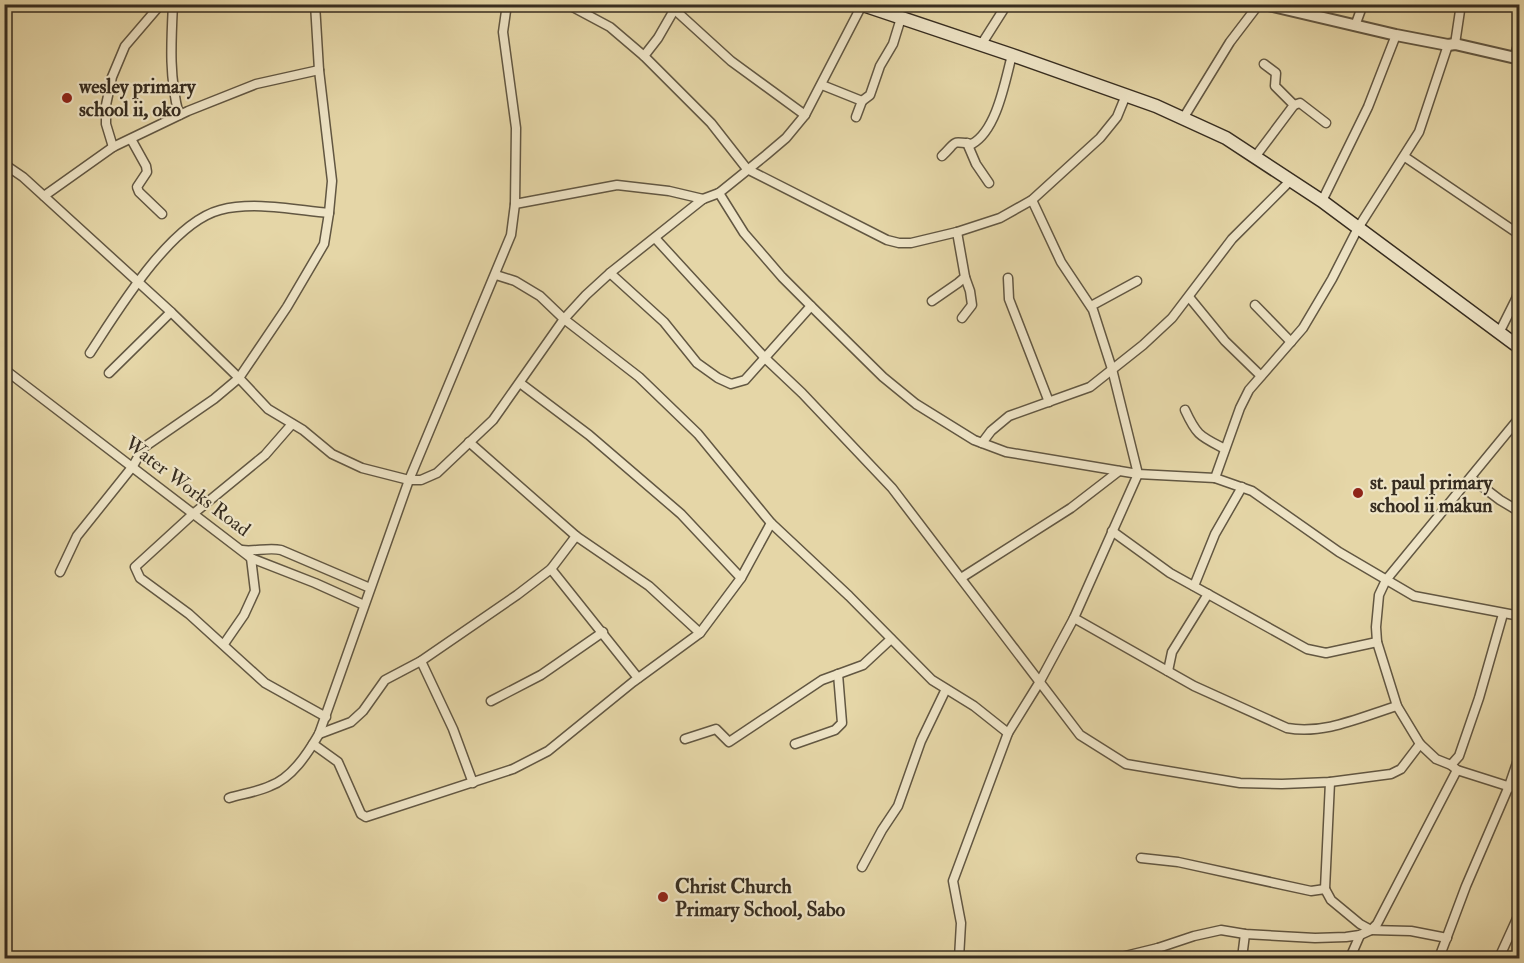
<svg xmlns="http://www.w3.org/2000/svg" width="1524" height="963" font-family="'IM FELL Double Pica',serif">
  <rect width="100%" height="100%" fill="#e5d6a7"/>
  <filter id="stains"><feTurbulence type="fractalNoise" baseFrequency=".00333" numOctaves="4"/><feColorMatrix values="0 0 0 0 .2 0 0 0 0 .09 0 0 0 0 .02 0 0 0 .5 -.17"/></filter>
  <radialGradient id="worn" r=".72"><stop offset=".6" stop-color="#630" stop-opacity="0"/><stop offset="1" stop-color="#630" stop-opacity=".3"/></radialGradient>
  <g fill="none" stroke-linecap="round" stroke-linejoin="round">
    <g stroke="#625742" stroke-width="11">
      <g id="minor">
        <path d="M173 4C171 44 169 77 179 115"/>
        <path d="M567 4 610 27 644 56 711 123 747 169 887 240 899 243H911L957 232 1000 218 1032 200 1100 138 1117 117 1126 95"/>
        <path d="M675 10 731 61 805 115"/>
        <path d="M1355 26 1363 4"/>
        <path d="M1455 44 1461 4"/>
        <path d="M981 45 1007 4"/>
        <path d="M644 56 658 38 677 5"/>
        <path d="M1514 58 1520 39"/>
        <path d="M822 85 862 101 856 117"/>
        <path d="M862 101 870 95 880 66 893 44 901 18"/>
        <path d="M1294 105 1300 103 1326 123"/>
        <path d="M1184 117 1230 42 1259 4"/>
        <path d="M131 139 146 166 147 172 137 187 139 192 162 214"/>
        <path d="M967 143 976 164 989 183"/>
        <path d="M113 147 106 124V105L112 77 125 46 161 4"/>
        <path d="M942 156C958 141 950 141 972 144 997 130 1005 81 1012 55"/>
        <path d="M1255 157 1294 105 1275 86 1276 73 1264 64"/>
        <path d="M1405 157 1520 235"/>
        <path d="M4 164 23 177 171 312 239 378 268 409 303 430 332 454 362 468 409 480H421L437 473 493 420 564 319 586 295 610 273 703 199 719 193 766 155 786 138 805 115 862 5"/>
        <path d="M719 193 744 233 782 277 811 306 883 377 916 404 974 440 1006 452 1138 474 1215 478 1252 491 1339 552 1414 596 1520 616"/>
        <path d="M44 196 113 147 188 111 256 84 319 70"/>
        <path d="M1322 201 1368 107 1396 35"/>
        <path d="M515 204 617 185 669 191 703 199"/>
        <path d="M655 238 766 359 802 393 892 488 1080 735 1126 764 1240 783 1282 784 1330 782 1391 774 1401 769 1420 744"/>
        <path d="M610 273 664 322 697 363 718 378 731 384 745 380 811 306"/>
        <path d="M496 275 515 281 540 296 564 319 639 377 698 434 771 523 849 596 932 680 974 706 1008 733"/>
        <path d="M1008 278 1009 299 1049 402"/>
        <path d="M1189 297 1225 341 1261 376"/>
        <path d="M932 301 958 283 965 277 957 232"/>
        <path d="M1255 305 1291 342"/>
        <path d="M1091 306 1137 281"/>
        <path d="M962 318 972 305 970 291 965 277"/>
        <path d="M1499 333 1516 299 1520 288"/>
        <path d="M90 353C117 312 170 223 220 210 254 201 295 210 329 213"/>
        <path d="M4 369 251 558 315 583 364 605"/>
        <path d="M109 373 171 312"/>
        <path d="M520 383 589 435 681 514 741 578"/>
        <path d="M1185 410C1197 436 1200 436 1225 449"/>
        <path d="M1520 417 1386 580 1379 595 1376 627 1377 642 1397 706 1420 744 1436 759 1451 765 1457 770 1520 790"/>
        <path d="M292 424 265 455 193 514 135 567 140 578 189 614 265 683 326 717"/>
        <path d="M469 442 576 536 649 586 700 633"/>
        <path d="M982 443 991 431 1009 416 1090 387 1143 345 1172 318 1232 239 1291 180"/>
        <path d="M1215 478 1240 408 1249 390 1303 328 1332 279 1358 228 1419 132 1448 45"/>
        <path d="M1471 478 1500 500 1520 512"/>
        <path d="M1112 531 1170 573 1307 649 1326 653 1377 642"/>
        <path d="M242 550C255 552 268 547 281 550L370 588"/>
        <path d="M551 569 638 678"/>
        <path d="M60 572 77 536 133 466 143 448 214 399 239 378 287 307 324 244 329 213 332 181 319 70 315 4"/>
        <path d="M961 578 1071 508 1119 471"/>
        <path d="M1194 586 1215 534 1242 487"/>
        <path d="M1074 618 1194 686 1287 728C1324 735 1361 717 1397 706"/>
        <path d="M224 644 244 615 255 591 251 558"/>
        <path d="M421 661 453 729 473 783"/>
        <path d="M1168 671 1172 652 1208 594"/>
        <path d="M491 701 541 675 603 632"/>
        <path d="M319 734 351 722 363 711 385 680 421 661 517 595 551 569 576 536"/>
        <path d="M685 739 716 729 729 742 822 680 863 665 891 639"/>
        <path d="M313 744 338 762 361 814 366 817 513 769 548 751 633 682 700 633 741 578 771 523"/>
        <path d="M795 744 835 730 842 723 838 674"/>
        <path d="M1451 765 1459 756 1479 698 1503 614"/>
        <path d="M229 798C242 794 257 792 270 786 292 778 308 753 319 734L409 480 511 235 515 204 516 128 503 32 507 4"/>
        <path d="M1141 858 1178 862 1311 891 1325 889 1331 900 1360 924 1371 930 1411 931 1447 938"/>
        <path d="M862 867 882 830 898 806 921 741 946 689"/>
        <path d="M1325 889 1330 782"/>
        <path d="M1158 948V958"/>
        <path d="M959 958 961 923 953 881 1008 733 1039 683 1074 618 1138 474 1112 369 1093 310 1061 262 1032 200"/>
        <path d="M1117 958 1158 948 1194 936 1221 930 1245 934 1315 938 1346 937 1360 935 1371 930 1377 924 1457 770"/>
        <path d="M1242 958 1245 934"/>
        <path d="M1350 958 1360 935"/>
        <path d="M1439 958 1466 886 1509 786 1520 754"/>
        <path d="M1499 958 1520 912"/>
      </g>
    </g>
    <g stroke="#625742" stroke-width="14">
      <path id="tertiary" d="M1264 4 1396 35 1448 45 1455 44 1520 59"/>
    </g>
    <g stroke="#372d20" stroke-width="15">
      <path id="secondary" d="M860 4 1012 55 1156 106 1226 138 1322 201 1520 348"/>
    </g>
    <use href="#minor" stroke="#eee4c6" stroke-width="8"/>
    <use href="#tertiary" stroke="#eee4c6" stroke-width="10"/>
    <use href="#secondary" stroke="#eee4c6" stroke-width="12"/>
  </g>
  <g fill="#8f2418" stroke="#eee4c6" stroke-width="2">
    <circle cx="67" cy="98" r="6"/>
    <circle cx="1358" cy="493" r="6"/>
    <circle cx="663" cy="897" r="6"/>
  </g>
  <g text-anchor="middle" stroke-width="4.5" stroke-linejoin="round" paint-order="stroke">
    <g font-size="20" font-weight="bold" fill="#372d20" stroke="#eee4c6" text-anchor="start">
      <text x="79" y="93">wesley primary<tspan x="79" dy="23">school ii, oko</tspan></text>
      <text x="1370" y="489">st. paul primary<tspan x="1370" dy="23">school ii makun</tspan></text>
      <text x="675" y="893">Christ Church<tspan x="675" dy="23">Primary School, Sabo</tspan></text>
    </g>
    <g font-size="20" fill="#372d20" stroke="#eee4c6">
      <text transform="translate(188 486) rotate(37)" y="7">Water Works Road</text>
    </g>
  </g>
  <rect width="1524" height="963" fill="none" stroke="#e5d6a7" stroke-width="24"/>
  <rect x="6" y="6" width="1512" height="951" fill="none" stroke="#372d20" stroke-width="3"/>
  <rect x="12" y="12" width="1500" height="939" fill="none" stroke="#372d20" stroke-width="1.5"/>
  <rect width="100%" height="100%" filter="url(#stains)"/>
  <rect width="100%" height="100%" fill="url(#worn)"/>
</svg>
